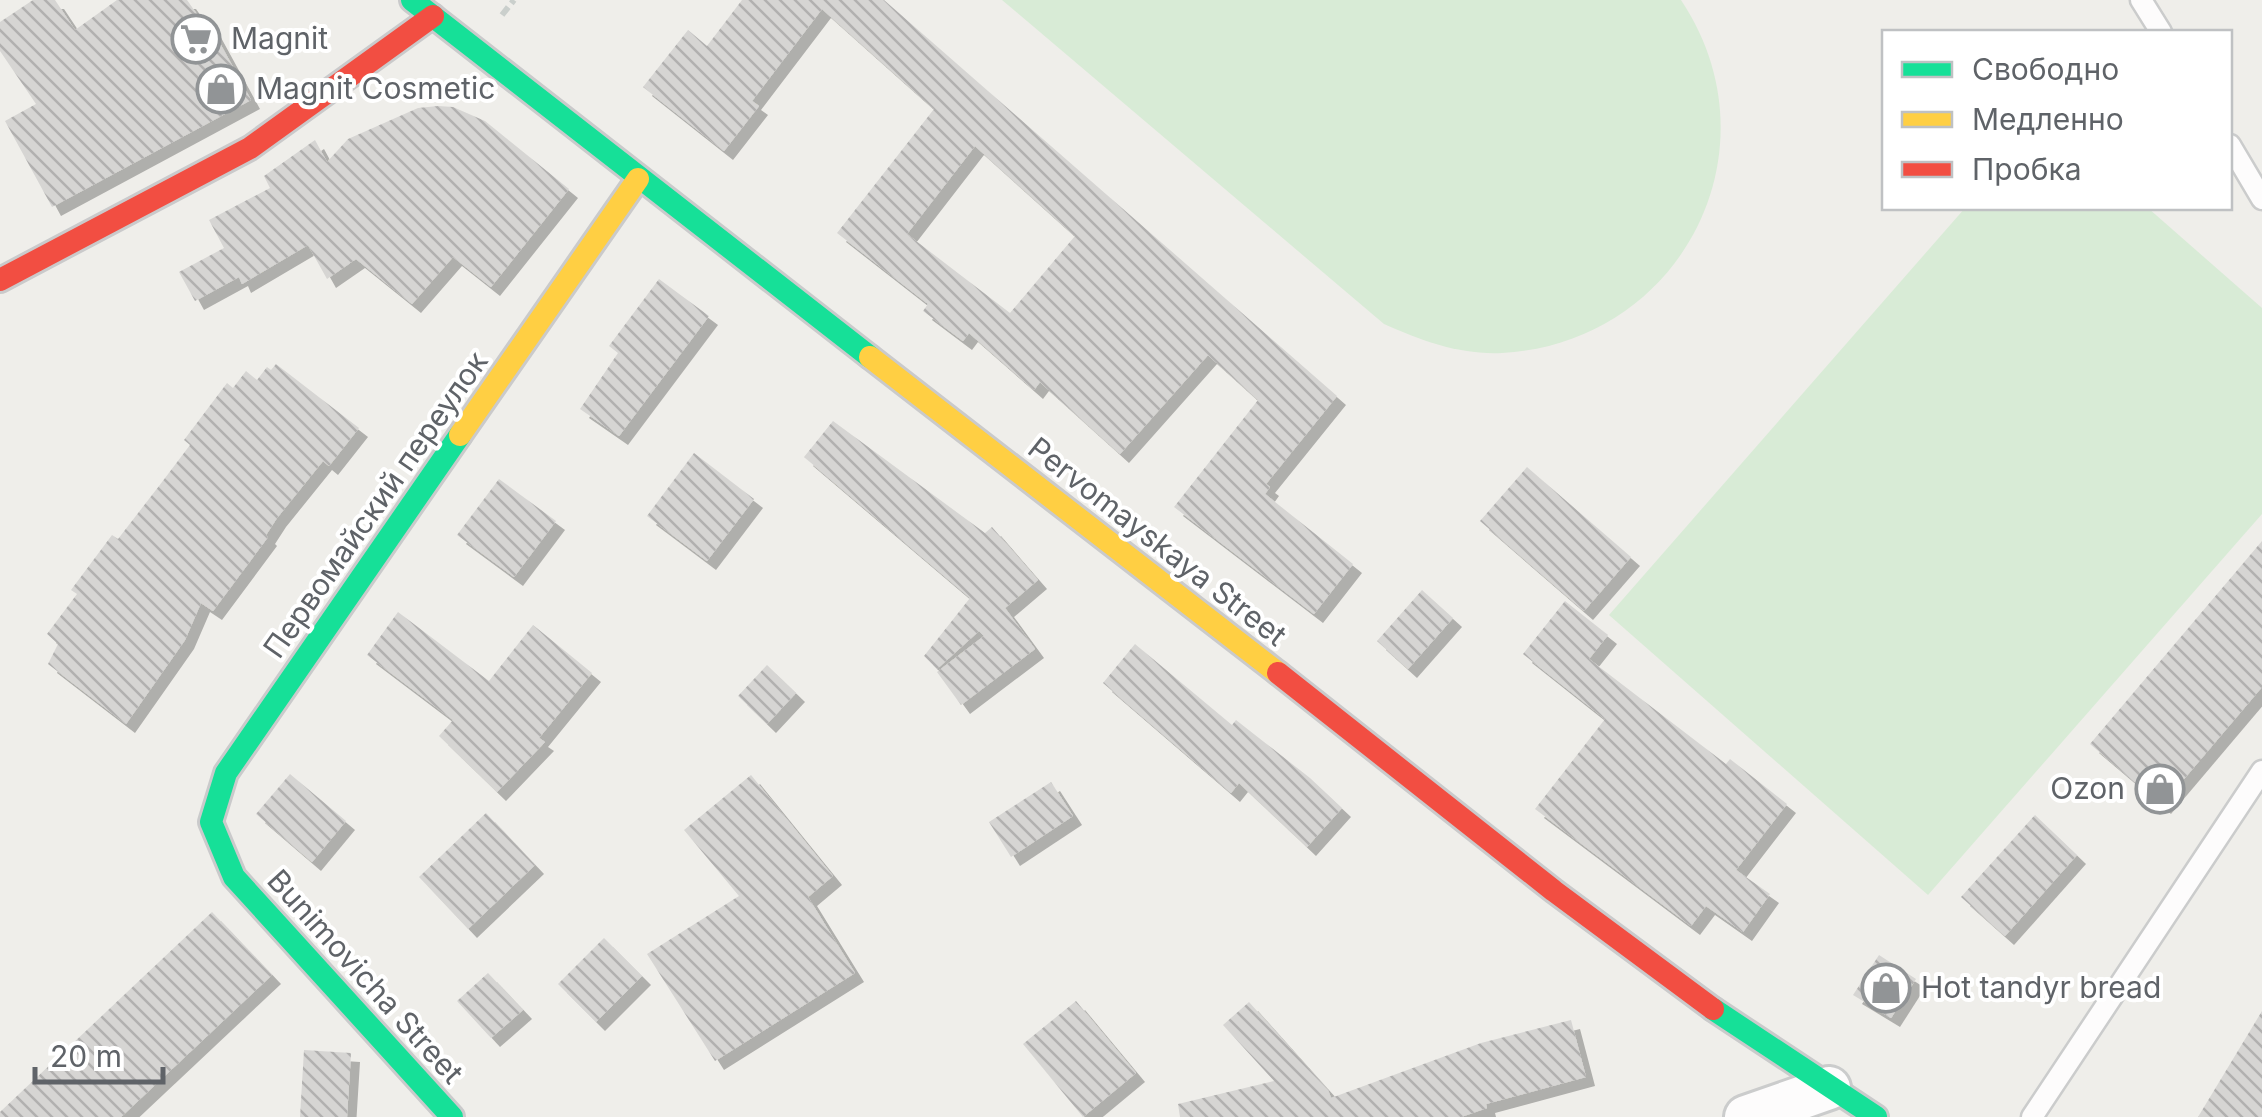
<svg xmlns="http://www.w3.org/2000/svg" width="2262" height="1117" font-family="Inter,sans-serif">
  <defs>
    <pattern id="building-back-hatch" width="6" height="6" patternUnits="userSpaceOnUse" patternTransform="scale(2.5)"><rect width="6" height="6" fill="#d6d5d3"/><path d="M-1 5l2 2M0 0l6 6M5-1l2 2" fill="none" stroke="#b1b0af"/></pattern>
    <filter id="shadow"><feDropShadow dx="9" dy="9" stdDeviation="0" flood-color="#0004"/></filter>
  </defs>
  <rect width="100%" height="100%" fill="#efeeea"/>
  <g fill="#d8ebd6">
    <path d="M1002 0H1681C1781 150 1681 343 1502 353 1460 355 1422 341 1384 324Z"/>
    <path d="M1965 208H2148L2262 308V514L1928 895 1609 615Z"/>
  </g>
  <g fill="url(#building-back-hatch)" fill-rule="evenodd" filter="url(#shadow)">
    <path d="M33 0H55L75 30 117 0H187L199 17 204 14 251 100 52 207 5 121 36 104 0 51V22Z"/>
    <path d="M742 0H884L1337 396 1266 484 1270 487 1265 494 1353 564 1314 614 1174 507 1258 400 1208 355 1120 454 1040 382 1034 390 969 333 963 341 923 311 928 304 837 233 934 109 822 9 752 101 759 106 724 151 643 87 688 30 707 46ZM975 146 1075 236 1010 313 907 234Z"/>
    <path d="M438 106 453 107 485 121 569 189 491 287 453 257 412 304 356 259 327 279 308 245 242 284 239 277 195 301 179 272 224 248 209 220 270 188 264 176 315 140 327 162 348 139 418 108Z"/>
    <path d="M659 279 709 316 619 436 580 409 618 353 609 346Z"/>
    <path d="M276 364 359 428 329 466 323 461 277 518 266 535 268 537 213 611 201 603 185 640 126 724 48 664 58 644 47 634 77 594 71 590 112 535 118 539 159 486 190 445 184 440 227 383 233 388 246 371 257 380 267 367 271 370Z"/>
    <path d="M833 421 985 533 992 527 1038 580 1005 608 1035 649 961 705 937 672 984 636 979 631 937 669 924 656 970 598 804 457Z"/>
    <path d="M694 453 754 499 707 561 647 516Z"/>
    <path d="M1527 467 1631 557 1584 611 1480 521Z"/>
    <path d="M499 479 556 521 514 577 457 535Z"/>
    <path d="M2262 541V687L2162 805 2090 744Z"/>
    <path d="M1422 590 1453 618 1408 669 1377 641Z"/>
    <path d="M1565 601 1608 635 1589 659 1726 764 1730 759 1787 804 1736 870 1770 894 1743 932 1706 906 1691 926 1535 809 1605 719 1523 654Z"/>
    <path d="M398 612 489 681 533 625 592 673 539 738 545 742 497 792 439 736 453 720 367 655Z"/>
    <path d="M1135 644 1232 725 1236 720 1310 778 1342 808 1307 847 1239 783 1231 793 1103 683Z"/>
    <path d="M767 665 796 693 767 724 738 696Z"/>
    <path d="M290 774 346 821 312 862 256 814Z"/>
    <path d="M751 775 833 876 808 897 855 973 715 1061 647 954 739 896 684 830Z"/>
    <path d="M1051 782 1073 816 1011 857 989 822Z"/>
    <path d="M486 813 535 865 468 929 419 877Z"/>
    <path d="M2035 815 2077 855 2005 936 1961 897Z"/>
    <path d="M212 912 272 975 121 1117H0V1112Z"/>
    <path d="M604 938 642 976 596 1022 558 984Z"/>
    <path d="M1879 955 1916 979 1891 1018 1853 995Z"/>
    <path d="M488 973 523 1010 491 1038 457 1001Z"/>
    <path d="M1076 1001 1136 1073 1083 1117 1023 1044Z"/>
    <path d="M1249 1002 1328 1090 1331 1098 1481 1043 1571 1020 1586 1077 1486 1104 1487 1108 1461 1117H1180L1178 1104 1274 1081 1223 1025Z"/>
    <path d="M2262 1011V1117H2198Z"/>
    <path d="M304 1050 351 1053 347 1117H300Z"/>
  </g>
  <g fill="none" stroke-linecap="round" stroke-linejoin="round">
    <g stroke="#cbcccc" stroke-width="25">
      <g id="lane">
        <path d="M2141 0 2161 32"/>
        <path d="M2230 145 2262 199"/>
        <path d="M2032 1117 2262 771"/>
      </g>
    </g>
    <g stroke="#cbcccc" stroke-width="48">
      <path id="street" d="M1746 1117 1829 1088"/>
    </g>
    <g stroke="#cacacb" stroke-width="28">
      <g id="fast">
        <path d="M412 0 870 357"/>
        <path d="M1713 1009 1876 1117"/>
        <path d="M452 1117 234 877 211 822 226 773 460 435"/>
      </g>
    </g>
    <g stroke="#cacacb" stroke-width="28">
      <g id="slow">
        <path d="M870 357 1278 673"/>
        <path d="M460 435 638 179"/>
      </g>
    </g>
    <g stroke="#cacacb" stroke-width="28">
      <g id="jam">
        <path d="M0 280 250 148 433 16"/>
        <path d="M1278 673 1554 891 1713 1009"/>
      </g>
    </g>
    <path stroke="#cacfcc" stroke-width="6" stroke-dasharray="10 5" stroke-linecap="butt" d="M502 15 514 0"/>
    <use href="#lane" stroke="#fdfcfc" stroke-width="20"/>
    <use href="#street" stroke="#fdfcfc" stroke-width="42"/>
    <use href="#fast" stroke="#16e098" stroke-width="22"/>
    <use href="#slow" stroke="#ffcf43" stroke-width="22"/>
    <use href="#jam" stroke="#f24e42" stroke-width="22"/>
  </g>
  <defs>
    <g id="supermarket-ring" transform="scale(2.5)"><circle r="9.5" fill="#fff" stroke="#919496" stroke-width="1.5"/><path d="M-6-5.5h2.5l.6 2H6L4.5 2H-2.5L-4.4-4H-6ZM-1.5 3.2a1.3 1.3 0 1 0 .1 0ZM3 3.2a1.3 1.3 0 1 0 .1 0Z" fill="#919496"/></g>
    <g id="shop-ring" transform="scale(2.5)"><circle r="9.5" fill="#fff" stroke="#919496" stroke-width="1.5"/><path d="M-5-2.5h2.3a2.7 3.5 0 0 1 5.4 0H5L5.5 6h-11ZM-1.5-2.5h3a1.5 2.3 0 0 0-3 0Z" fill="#919496"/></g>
  </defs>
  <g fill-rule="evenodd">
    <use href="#supermarket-ring" x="196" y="39"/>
    <use href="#shop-ring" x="221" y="89"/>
    <use href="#shop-ring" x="2160" y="789"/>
    <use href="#shop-ring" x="1886" y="988"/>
  </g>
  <g text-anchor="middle" stroke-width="8" stroke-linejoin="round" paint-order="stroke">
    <g font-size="30" fill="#5f6368" stroke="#fff" text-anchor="start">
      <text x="231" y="49">Magnit</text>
      <text x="256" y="99">Magnit Cosmetic</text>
      <text x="2125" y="799" text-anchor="end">Ozon</text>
      <text x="1921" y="998">Hot tandyr bread</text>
    </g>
    <g font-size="30" fill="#5f6368" stroke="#fff">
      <text transform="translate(376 505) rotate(-55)" y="10">Первомайский переулок</text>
      <text transform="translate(1157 542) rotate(38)" y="10">Pervomayskaya Street</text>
      <text transform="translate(365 977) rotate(48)" y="10">Bunimovicha Street</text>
    </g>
  </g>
  <rect x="1882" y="30" width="350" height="180" fill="#ffffff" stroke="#bfc1c3" stroke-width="2.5"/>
  <rect x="1902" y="62" width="50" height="15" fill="#16e098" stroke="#bfc1c3" stroke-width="2.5"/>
  <text x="1972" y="80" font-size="30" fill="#5f6368">Свободно</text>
  <rect x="1902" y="112" width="50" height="15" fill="#ffcf43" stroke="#bfc1c3" stroke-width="2.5"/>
  <text x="1972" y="130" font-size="30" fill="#5f6368">Медленно</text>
  <rect x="1902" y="162" width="50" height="15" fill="#f24e42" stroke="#bfc1c3" stroke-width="2.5"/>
  <text x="1972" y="180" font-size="30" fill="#5f6368">Пробка</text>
  <path d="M35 1067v15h128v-15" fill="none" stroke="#5f6368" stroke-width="5"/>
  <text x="50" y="1067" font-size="30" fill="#5f6368" stroke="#ffffff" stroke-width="8" paint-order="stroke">20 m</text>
</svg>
